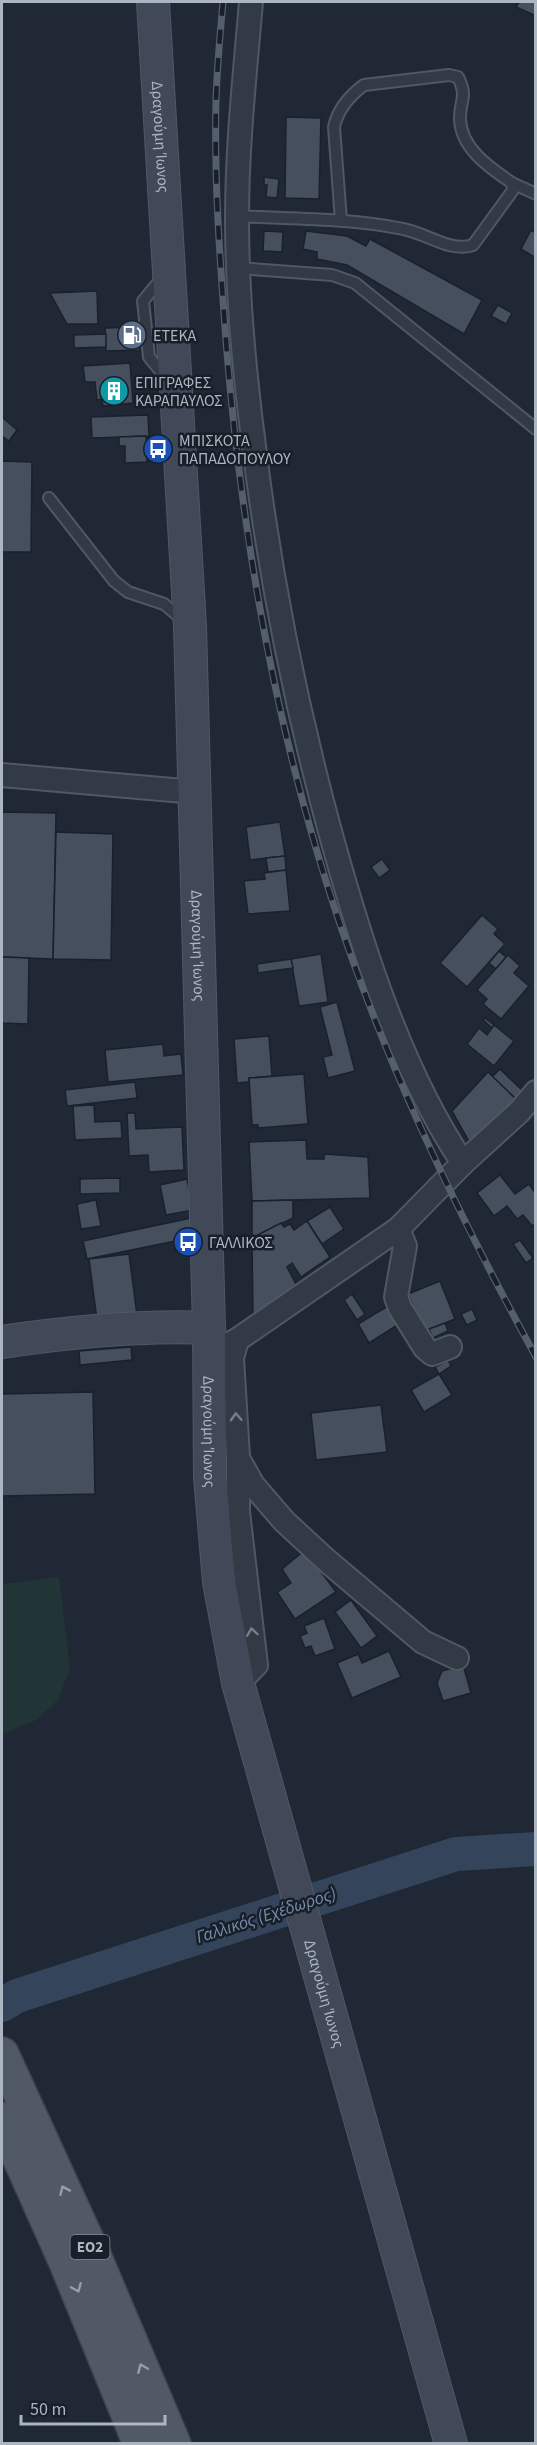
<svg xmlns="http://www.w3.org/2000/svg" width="537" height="2445" font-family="'Source Sans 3',sans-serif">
  <rect width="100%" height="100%" fill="#1f2834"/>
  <path fill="#223536" d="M59 1577 70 1668 58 1700 36 1720 2 1734V1584Z"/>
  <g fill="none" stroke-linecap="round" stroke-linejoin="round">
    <path stroke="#33445b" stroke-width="34" d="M2 2005 17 1996 456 1854 536 1849"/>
  </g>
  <g fill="#454f5e" stroke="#1a212b" stroke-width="1.5">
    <path d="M519 2H536V16L516 7Z"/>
    <path d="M286 117 321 118 319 199 285 198Z"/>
    <path d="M264 177 279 179 277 198 266 197 267 185H264Z"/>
    <path d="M531 230 536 233V258L521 249Z"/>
    <path d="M264 231 283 232 282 252 263 251Z"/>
    <path d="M306 231 347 236 366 246 370 239 482 300 464 334 347 265 317 259V252L303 249Z"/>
    <path d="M97 291 98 324H67L50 293Z"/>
    <path d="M498 305 512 313 506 324 491 316Z"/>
    <path d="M139 327 140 350 106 351 105 328Z"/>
    <path d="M106 334V347L74 348V335Z"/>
    <path d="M130 363 133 403 103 406 102 399 97 400 95 382H85L83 366Z"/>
    <path d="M148 415 149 436 92 438 91 417Z"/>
    <path d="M2 417 17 430 9 441 2 436Z"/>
    <path d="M146 436 147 462 125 463V446H119V437Z"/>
    <path d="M2 461 32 462 31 552H2Z"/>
    <path d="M2 812 56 813 53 959 2 957Z"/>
    <path d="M280 822 285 856 250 860 246 827Z"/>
    <path d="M56 832 113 834 111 960 53 959Z"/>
    <path d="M285 856 286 870 268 872 266 858Z"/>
    <path d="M382 859 390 870 379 878 371 867Z"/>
    <path d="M286 870 290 911 248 914 244 881 265 879 264 873Z"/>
    <path d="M482 915 498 929 494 934 505 944 467 987 440 963Z"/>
    <path d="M499 951 506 957 496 969 489 963Z"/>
    <path d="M321 954 328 1002 299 1006 291 959Z"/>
    <path d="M508 955 520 966 514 973 529 986 501 1019 483 1004 487 999 477 990Z"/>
    <path d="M2 957 29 958 28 1024 2 1023Z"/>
    <path d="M291 959 293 968 258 973 257 964Z"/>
    <path d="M337 1002 355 1071 328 1078 323 1057 332 1055 320 1007Z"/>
    <path d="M485 1018 494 1025 492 1028 483 1020Z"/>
    <path d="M494 1025 514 1041 494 1066 467 1044 479 1028 487 1035Z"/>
    <path d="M269 1036 272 1076 249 1078V1082L237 1083 234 1039Z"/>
    <path d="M163 1044 164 1056 181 1054 183 1075 108 1082 105 1050Z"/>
    <path d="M500 1069 525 1093 518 1101 492 1077Z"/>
    <path d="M488 1072 518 1101 475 1152 452 1111Z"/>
    <path d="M304 1074 308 1124 258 1128V1125H252L249 1078Z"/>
    <path d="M135 1082 137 1098 67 1106 65 1090Z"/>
    <path d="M94 1105 95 1122 121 1121 122 1138 75 1140 73 1106Z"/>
    <path d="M127 1113H135L136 1129 182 1127 184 1170 149 1172 148 1155 129 1156Z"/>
    <path d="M306 1140 307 1159H324V1154L368 1157 370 1198 252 1201 249 1142Z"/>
    <path d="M500 1175 515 1194 529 1184 536 1194V1223L532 1226 523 1215 517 1219 507 1206 494 1216 477 1193Z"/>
    <path d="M120 1178V1193L80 1194V1179Z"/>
    <path d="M187 1179 193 1210 166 1215 160 1185Z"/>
    <path d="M96 1200 101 1226 81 1229 77 1204Z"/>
    <path d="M293 1200V1218L252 1238V1201Z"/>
    <path d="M330 1207 344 1229 322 1244 307 1221Z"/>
    <path d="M191 1218 195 1237 87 1259 83 1241Z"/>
    <path d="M307 1221 330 1257 301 1277 292 1263 287 1267 298 1288 253 1318 252 1238 281 1223 284 1227 290 1224 294 1230Z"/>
    <path d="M520 1240 533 1258 526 1263 513 1244Z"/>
    <path d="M129 1254 137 1315 97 1320 89 1259Z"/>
    <path d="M440 1281 455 1319 423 1332 408 1294Z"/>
    <path d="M352 1294 365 1314 357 1320 344 1300Z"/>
    <path d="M388 1306 399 1324 369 1343 358 1324Z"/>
    <path d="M472 1309 477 1320 467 1325 461 1314Z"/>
    <path d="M445 1323 448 1331 433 1338 429 1329Z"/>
    <path d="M131 1347 132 1360 80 1365 79 1351Z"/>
    <path d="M448 1360 451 1366 439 1374 435 1367Z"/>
    <path d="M439 1374 452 1395 424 1412 411 1390Z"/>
    <path d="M93 1392 95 1494 2 1496V1394Z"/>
    <path d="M381 1405 387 1452 316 1460 311 1413Z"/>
    <path d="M305 1550 336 1592 295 1619 277 1592 291 1583 282 1569Z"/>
    <path d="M351 1600 377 1636 361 1648 335 1612Z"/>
    <path d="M324 1618 335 1649 315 1656 311 1646 305 1648 300 1636 307 1633 304 1626Z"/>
    <path d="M389 1651 401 1677 352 1698 337 1663 358 1654 362 1663Z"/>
    <path d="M463 1665 471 1693 443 1701 437 1683 442 1671Z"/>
  </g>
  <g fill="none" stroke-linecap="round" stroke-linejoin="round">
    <g stroke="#505863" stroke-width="14">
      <g id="lane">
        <path d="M512 183 536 194"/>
        <path d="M237 216C292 219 349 218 403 229 426 233 451 253 473 245L513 190 512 183C490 168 460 148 460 118 460 99 468 98 458 77L449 75 364 85C349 96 338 109 334 127L341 221"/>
        <path d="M238 268 332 275 355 283 536 429"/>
        <path d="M157 284 143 301 149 357 163 374"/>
        <path d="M49 498 114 581 128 592 164 604 183 620"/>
      </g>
    </g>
    <g stroke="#505863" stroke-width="26">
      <g id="street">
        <path d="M251 2C245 73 237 146 237 218 237 294 244 370 254 446 270 578 296 707 331 835 361 944 400 1069 463 1163"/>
        <path d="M2 775 195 792"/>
        <path d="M398 1229 405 1246 396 1297 400 1308 425 1348 432 1354 450 1347"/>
        <path d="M237 1340 232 1358 238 1457V1512L256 1665 238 1683"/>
        <path d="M209 1353 237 1340 398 1229 463 1163 519 1112 536 1092"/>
        <path d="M239 1460 253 1485 284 1521 325 1559 423 1642 457 1658"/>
      </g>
    </g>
    <g stroke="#505863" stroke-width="34">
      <g id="secondary">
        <path id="s1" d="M153 2 190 626 209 1328 210 1477 219 1582 238 1683 451 2444"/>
        <path d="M2 1342C70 1332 139 1325 209 1328"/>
      </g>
    </g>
    <g stroke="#3c434e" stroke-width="36">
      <g id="primary">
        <path d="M2 2054 94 2255 174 2444"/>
        <path d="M2 2119 67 2265 140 2444"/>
      </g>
    </g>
    <use href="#lane" stroke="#323a45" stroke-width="10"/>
    <use href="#street" stroke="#323a45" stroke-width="22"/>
    <use href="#secondary" stroke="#414958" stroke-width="32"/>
    <use href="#primary" stroke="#505965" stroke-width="33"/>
    <g stroke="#545e6c" stroke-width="7">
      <path id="rail" d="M223 2C220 34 217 68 216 101 214 181 220 261 226 341 241 529 273 717 331 897 383 1058 455 1209 536 1357"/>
    </g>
    <use href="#rail" stroke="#181f29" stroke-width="4.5" stroke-dasharray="14" stroke-linecap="butt"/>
  </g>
  <defs><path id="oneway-chevron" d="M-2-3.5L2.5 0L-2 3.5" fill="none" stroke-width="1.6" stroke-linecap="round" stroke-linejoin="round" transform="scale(1.5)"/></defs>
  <g stroke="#757e8a">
    <use href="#oneway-chevron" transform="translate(236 1417) rotate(-93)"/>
    <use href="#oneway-chevron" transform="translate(252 1632) rotate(-98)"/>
  </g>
  <g stroke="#959eab">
    <use href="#oneway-chevron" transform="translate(64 2190) rotate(-114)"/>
    <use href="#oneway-chevron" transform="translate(77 2288) rotate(67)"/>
    <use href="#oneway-chevron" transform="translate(142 2368) rotate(-113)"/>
  </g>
  <defs>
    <g id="fuel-disc" transform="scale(1.5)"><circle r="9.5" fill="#5c6f8a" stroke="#181f29"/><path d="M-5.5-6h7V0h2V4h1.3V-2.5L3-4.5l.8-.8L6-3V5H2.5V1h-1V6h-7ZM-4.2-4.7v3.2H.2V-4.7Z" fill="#fff"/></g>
    <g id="building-disc" transform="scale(1.5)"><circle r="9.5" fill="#0f9aa8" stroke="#181f29"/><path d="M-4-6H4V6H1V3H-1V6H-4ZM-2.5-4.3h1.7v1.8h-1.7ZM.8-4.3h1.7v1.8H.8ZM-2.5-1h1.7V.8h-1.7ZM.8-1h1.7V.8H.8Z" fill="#fff"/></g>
    <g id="bus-disc" transform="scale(1.5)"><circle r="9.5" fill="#1a4fb4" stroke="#181f29"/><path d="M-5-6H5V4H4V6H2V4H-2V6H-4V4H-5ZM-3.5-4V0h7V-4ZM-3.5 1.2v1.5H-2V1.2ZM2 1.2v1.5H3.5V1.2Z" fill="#fff"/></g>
  </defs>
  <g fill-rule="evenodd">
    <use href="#fuel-disc" x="132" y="335"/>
    <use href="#building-disc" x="114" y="391"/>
    <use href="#bus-disc" x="158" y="449"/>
    <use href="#bus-disc" x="188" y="1242"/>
  </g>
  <g text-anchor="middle" stroke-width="5" stroke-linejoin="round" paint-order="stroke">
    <rect fill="#181f29" stroke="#808894" stroke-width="1.5" x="70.5" y="2235" width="39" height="24" rx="4.5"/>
    <g font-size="15" font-weight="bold" fill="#acb5c2">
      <text x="90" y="2252">ΕΟ2</text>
    </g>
    <g font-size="16" fill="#acb5c2" stroke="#181f29">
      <text dy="6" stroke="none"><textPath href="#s1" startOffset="135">Δραγούμη Ίωνος</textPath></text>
      <text dy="6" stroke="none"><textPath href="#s1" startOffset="945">Δραγούμη Ίωνος</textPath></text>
      <text dy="6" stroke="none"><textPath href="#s1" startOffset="1431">Δραγούμη Ίωνος</textPath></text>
      <text dy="6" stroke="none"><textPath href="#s1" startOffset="2007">Δραγούμη Ίωνος</textPath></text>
    </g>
    <g font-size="16" fill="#acb5c2" stroke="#181f29" text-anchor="start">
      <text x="153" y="341">ΕΤΕΚΑ</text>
      <text x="135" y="388">ΕΠΙΓΡΑΦΕΣ<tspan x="135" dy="18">ΚΑΡΑΠΑΥΛΟΣ</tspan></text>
      <text x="179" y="446">ΜΠΙΣΚΟΤΑ<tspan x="179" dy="18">ΠΑΠΑΔΟΠΟΥΛΟΥ</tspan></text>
      <text x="209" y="1248">ΓΑΛΛΙΚΟΣ</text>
    </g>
    <g font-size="18" font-style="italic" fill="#758daa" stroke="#181f29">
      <text transform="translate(266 1915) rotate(-18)" y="6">Γαλλικός (Εχέδωρος)</text>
    </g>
  </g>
  <rect width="537" height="2445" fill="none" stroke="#acb5c2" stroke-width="6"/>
  <path d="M21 2415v9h144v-9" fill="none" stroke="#acb5c2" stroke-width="3"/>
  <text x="30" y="2415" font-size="18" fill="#acb5c2" stroke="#181f29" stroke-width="4.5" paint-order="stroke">50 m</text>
</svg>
